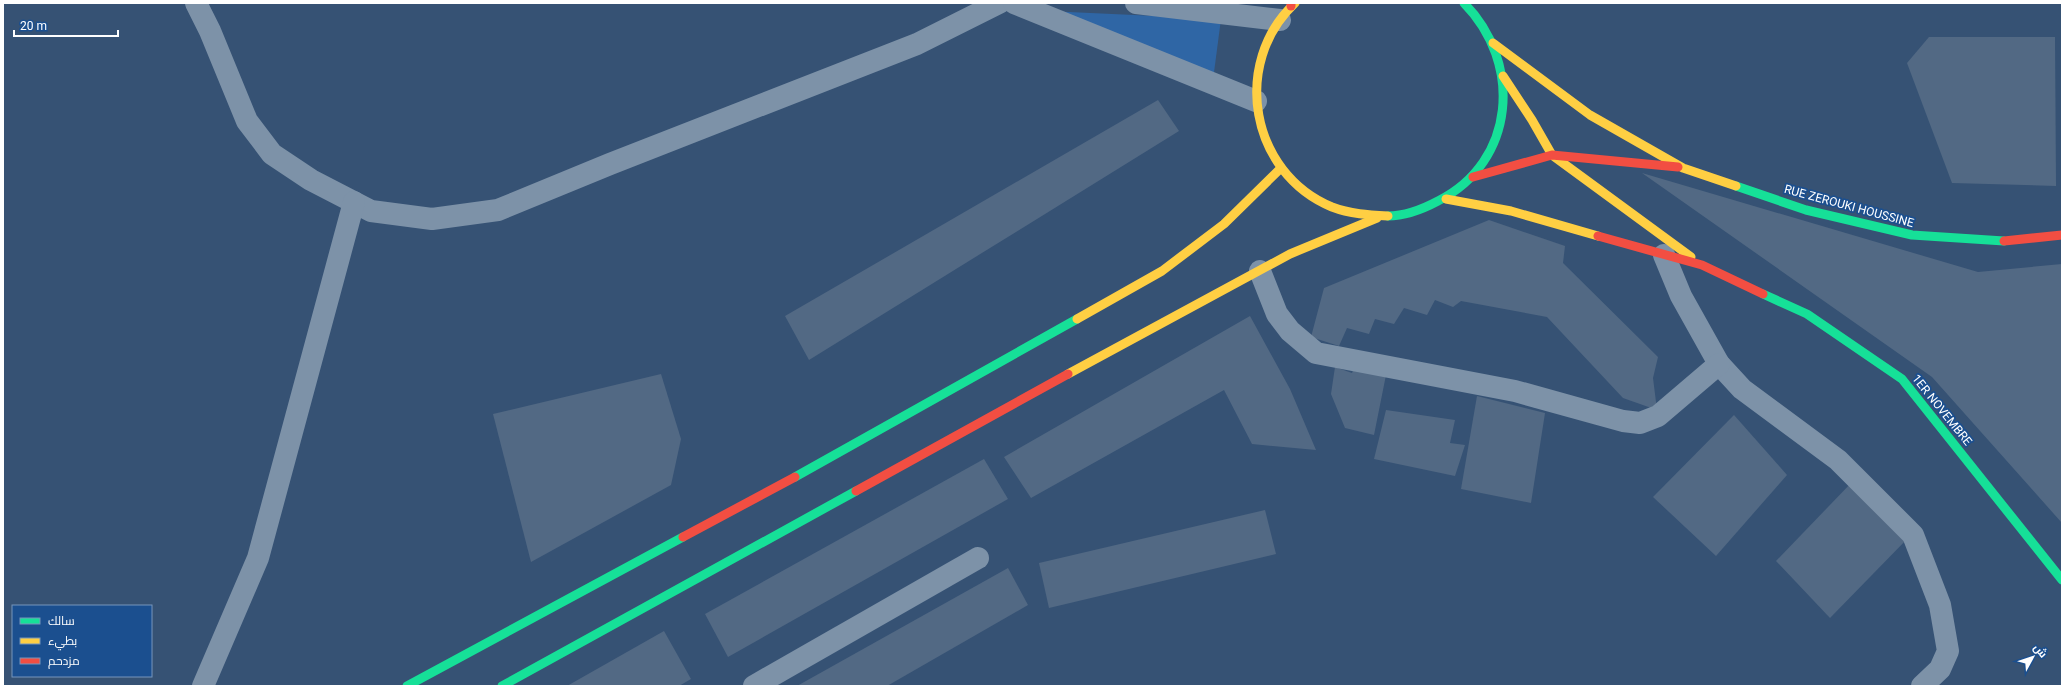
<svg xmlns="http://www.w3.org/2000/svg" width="2065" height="689" font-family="Roboto,Cairo,sans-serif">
  <rect width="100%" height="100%" fill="#365274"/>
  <path fill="#2f66a5" d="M1047 11 1221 19 1213 80Z"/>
  <g fill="#526984">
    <path d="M1929 37H2055L2056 186 1952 183 1907 63Z"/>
    <path d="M1158 100 1179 131 809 360 785 316Z"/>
    <path d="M1642 173 1978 272 2062 264V523L1932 377Z"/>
    <path d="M1489 220 1565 246 1563 263 1658 357 1653 378 1657 410 1623 398 1547 317 1461 301 1453 307 1435 300 1427 315 1404 308 1394 324 1375 319 1369 334 1347 328 1339 346 1311 337 1324 288Z"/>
    <path d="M1250 316 1290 389 1316 450 1252 444 1224 390 1031 498 1004 457Z"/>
    <path d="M1356 363 1387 370 1374 435 1345 428 1331 394 1335 367 1352 373Z"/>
    <path d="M661 374 681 439 671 485 531 562 493 414Z"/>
    <path d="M1477 396 1545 413 1531 503 1461 489Z"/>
    <path d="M1386 410 1455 420 1450 443 1465 445 1455 476 1374 459Z"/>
    <path d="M1734 415 1787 475 1716 556 1653 497Z"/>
    <path d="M984 459 1008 499 728 657 705 614Z"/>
    <path d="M1854 480 1910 536 1830 618 1776 561Z"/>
    <path d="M1265 510 1276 554 1049 608 1039 563Z"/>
    <path d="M1008 568 1028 605 887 686H797Z"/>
    <path d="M664 631 691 679 679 686H567Z"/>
  </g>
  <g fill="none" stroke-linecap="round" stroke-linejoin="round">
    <g stroke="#7d92a8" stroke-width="22">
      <path d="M196 3 210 31 247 121 272 154 311 180 371 211 432 219 498 210 610 164 917 44 999 3"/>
      <path d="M1014 3 1256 101"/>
      <path d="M1136 3 1280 20"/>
      <path d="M1664 255 1681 296 1719 364 1742 389 1838 460 1913 535 1940 605 1948 651 1940 669 1922 686"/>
      <path d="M1260 271 1277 314 1290 331 1316 353 1515 391 1623 421 1640 423 1658 416 1719 364"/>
      <path d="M203 686 258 558 354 202"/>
      <path d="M754 686 978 558"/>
    </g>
    <g stroke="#16e098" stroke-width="9">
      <path d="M1736 186 1806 210 1912 235 2004 241"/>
      <path d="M1388 216C1405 216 1423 209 1438 201 1516 162 1523 63 1464 3"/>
      <path d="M1763 294 1807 314 1902 379 2062 580"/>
      <path d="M795 477 1077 319"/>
      <path d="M407 686 683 537"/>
      <path d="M502 686 856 491"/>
    </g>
    <g stroke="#ffcf43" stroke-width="9">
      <path d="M1295 3C1231 63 1250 173 1332 207 1350 214 1369 215 1388 216"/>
      <path d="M1493 43 1590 115 1683 168 1736 186"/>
      <path d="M1503 76 1532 120 1552 155 1691 257"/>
      <path d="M1446 199 1511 211 1598 236"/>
      <path d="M1077 319 1162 271 1224 224 1281 168"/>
      <path d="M1068 374 1290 254 1377 218"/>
    </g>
    <g stroke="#f24e42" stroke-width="9">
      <path d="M1291 3V6"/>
      <path d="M1473 177 1552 155 1678 167"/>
      <path d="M1598 236 1702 265 1763 294"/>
      <path d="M2004 241 2062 235"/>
      <path d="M856 491 1068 374"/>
      <path d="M683 537 795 477"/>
    </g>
  </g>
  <g text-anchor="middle" stroke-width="3.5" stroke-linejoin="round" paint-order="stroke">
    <g font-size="12" fill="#fff" stroke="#1b4f8f">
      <text transform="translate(1849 206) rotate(15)" y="4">RUE ZEROUKI HOUSSINE</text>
      <text transform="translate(1942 410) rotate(51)" y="4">1ER NOVEMBRE</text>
    </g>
  </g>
  <rect width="2065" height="689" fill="none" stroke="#ffffff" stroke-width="8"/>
  <rect x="12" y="605" width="140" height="72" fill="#1b4f8f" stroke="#7695bc"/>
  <rect x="20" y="618" width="20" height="6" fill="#16e098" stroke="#7695bc"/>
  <text x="48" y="625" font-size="12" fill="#ffffff">سالك</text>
  <rect x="20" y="638" width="20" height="6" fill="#ffcf43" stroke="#7695bc"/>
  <text x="48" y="645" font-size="12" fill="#ffffff">بطيء</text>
  <rect x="20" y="658" width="20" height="6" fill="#f24e42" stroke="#7695bc"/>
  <text x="48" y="665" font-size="12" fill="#ffffff">مزدحم</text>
  <g transform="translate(2033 657) rotate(50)" stroke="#1b4f8f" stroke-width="3" paint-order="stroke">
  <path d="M0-3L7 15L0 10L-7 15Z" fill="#ffffff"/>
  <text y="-6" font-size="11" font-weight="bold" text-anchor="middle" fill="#ffffff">ش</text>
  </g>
  <path d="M14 30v6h104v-6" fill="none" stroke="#ffffff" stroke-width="2"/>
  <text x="20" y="30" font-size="12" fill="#ffffff" stroke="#1b4f8f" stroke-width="3" paint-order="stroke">20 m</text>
</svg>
